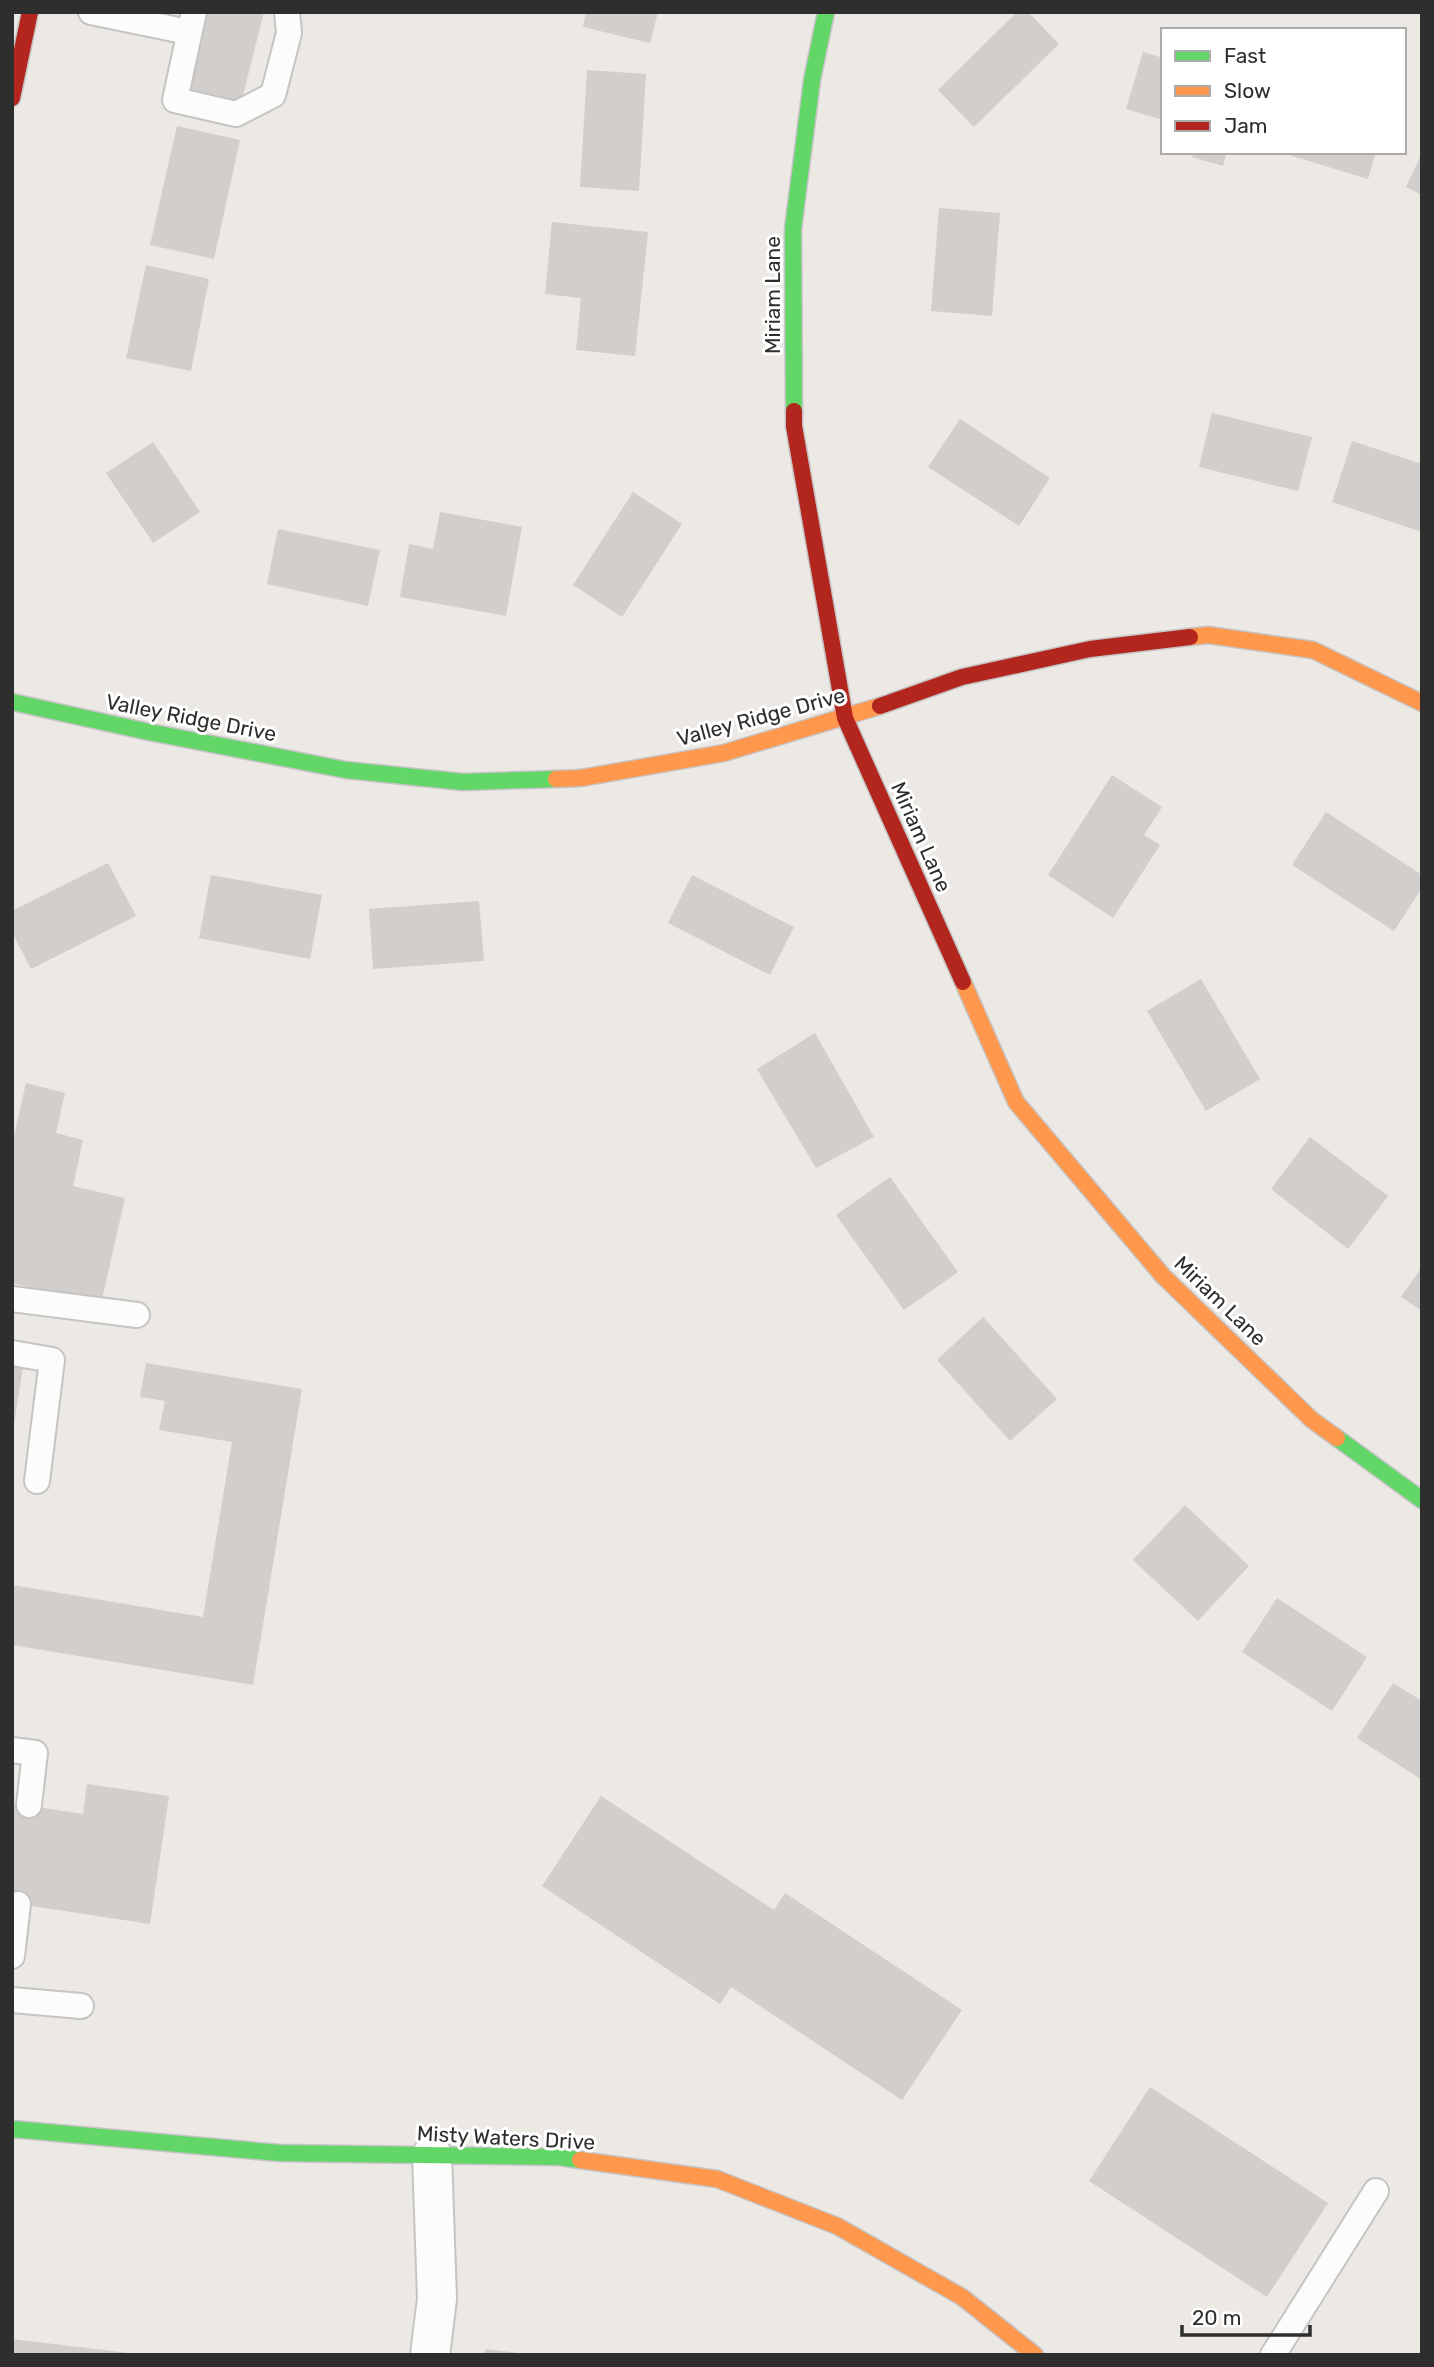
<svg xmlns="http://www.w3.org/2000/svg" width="1434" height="2367" font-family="Rubik,sans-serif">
  <rect width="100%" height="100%" fill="#ece8e4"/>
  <g fill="#d1cecb">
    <path d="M205 12H264L240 107 185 93Z"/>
    <path d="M586 12H658L650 43 583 27Z"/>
    <path d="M1017 12H1028L1059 44 974 127 938 90Z"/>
    <path d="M1143 52 1163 58V120L1126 109Z"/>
    <path d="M587 70 646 74 639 191 580 187Z"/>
    <path d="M177 126 240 140 214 259 150 245Z"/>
    <path d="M1194 152H1227L1223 166 1192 157Z"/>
    <path d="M1279 152H1376L1368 179Z"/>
    <path d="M1422 153V195L1406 187Z"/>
    <path d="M939 208 1000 213 992 316 931 311Z"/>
    <path d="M552 222 648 232 635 356 576 350 581 298 545 294Z"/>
    <path d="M146 265 209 279 191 371 126 358Z"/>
    <path d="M1212 413 1312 437 1298 491 1199 467Z"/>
    <path d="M960 419 1050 478 1019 526 928 467Z"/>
    <path d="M1352 441 1422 464V532L1332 502Z"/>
    <path d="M153 442 200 512 153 543 106 473Z"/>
    <path d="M633 492 682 524 622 617 573 585Z"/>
    <path d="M440 512 522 527 506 616 400 597 409 544 433 549Z"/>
    <path d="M278 529 380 550 368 606 267 584Z"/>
    <path d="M1112 775 1162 807 1144 835 1160 845 1113 918 1048 875Z"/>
    <path d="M1326 812 1422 875V888L1394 931 1292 865Z"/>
    <path d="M108 863 136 916 31 969 12 932V911Z"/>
    <path d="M211 875 322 895 310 959 199 938Z"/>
    <path d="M692 875 794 927 770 975 668 923Z"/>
    <path d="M479 901 484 961 373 969 369 909Z"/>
    <path d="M1201 979 1260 1079 1206 1111 1147 1011Z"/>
    <path d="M815 1033 874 1137 816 1168 757 1069Z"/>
    <path d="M26 1083 65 1093 56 1133 83 1140 73 1186 125 1198 101 1304 12 1283V1145Z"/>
    <path d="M1310 1137 1388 1196 1348 1249 1271 1189Z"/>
    <path d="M890 1177 958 1272 904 1310 836 1215Z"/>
    <path d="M1422 1267V1311L1401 1297Z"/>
    <path d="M983 1317 1057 1399 1010 1441 937 1360Z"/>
    <path d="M146 1363 302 1389 253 1685 12 1645V1585L203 1617 232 1442 159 1430 165 1401 140 1397Z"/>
    <path d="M12 1365 23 1367 14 1424H12Z"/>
    <path d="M1185 1505 1249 1566 1198 1621 1133 1560Z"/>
    <path d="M1277 1598 1367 1657 1332 1711 1242 1652Z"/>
    <path d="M1393 1683 1422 1701V1780L1357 1738Z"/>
    <path d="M87 1784 169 1796 150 1924 12 1903V1803L83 1814Z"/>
    <path d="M601 1796 774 1910 785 1893 962 2010 902 2100 731 1987 720 2004 542 1886Z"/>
    <path d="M1150 2087 1328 2203 1267 2297 1089 2181Z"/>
    <path d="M12 2339 129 2353V2355H12Z"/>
    <path d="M485 2349 519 2353V2355H484Z"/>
  </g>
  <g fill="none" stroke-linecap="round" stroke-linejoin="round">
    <g stroke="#c5c4c5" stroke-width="28">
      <g id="lane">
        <path d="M91 12 188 32"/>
        <path d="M194 12 175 100 236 114 273 95 289 33 287 12"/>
        <path d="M12 1299 137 1315"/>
        <path d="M12 1353 52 1360 37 1481"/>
        <path d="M12 1750 35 1753 29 1805"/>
        <path d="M12 1956 18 1904"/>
        <path d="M12 2000 81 2006"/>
        <path d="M1273 2355 1376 2191"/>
      </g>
    </g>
    <g stroke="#c5c4c5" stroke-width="42">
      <path id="street" d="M430 2355 437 2299 432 2155"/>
    </g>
    <g stroke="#c5c4c5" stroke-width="19">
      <g id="fast">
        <path d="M794 411 793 229 812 80 826 12"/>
        <path d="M12 702 149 732 346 770 463 782 556 779"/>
        <path d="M1337 1438 1422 1500"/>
        <path d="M12 2129 280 2153 559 2157 580 2160"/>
      </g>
    </g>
    <g stroke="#c5c4c5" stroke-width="19">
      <g id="slow">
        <path d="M1190 637 1208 635 1313 650 1422 703"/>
        <path d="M556 779 581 778 724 753 880 706"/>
        <path d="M963 982 1016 1102 1163 1276 1312 1420 1337 1438"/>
        <path d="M580 2160 717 2179 837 2226 962 2297 1035 2355"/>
      </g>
    </g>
    <g stroke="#c5c4c5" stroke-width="19">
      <g id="jam">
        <path d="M12 98 30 12"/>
        <path d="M794 411V426L845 718 963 982"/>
        <path d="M880 706 962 677 1090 649 1190 637"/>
      </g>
    </g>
    <use href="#lane" stroke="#fcfcfb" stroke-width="24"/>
    <use href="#street" stroke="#fcfcfb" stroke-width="38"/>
    <use href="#fast" stroke="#63d668" stroke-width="16"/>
    <use href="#slow" stroke="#ff974d" stroke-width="16"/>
    <use href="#jam" stroke="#b3261e" stroke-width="16"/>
  </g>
  <g text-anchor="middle" stroke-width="6" stroke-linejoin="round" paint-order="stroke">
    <g font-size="21" fill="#2e2e2e" stroke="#fff">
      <text transform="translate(773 295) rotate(-90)" y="7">Miriam Lane</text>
      <text transform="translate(761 717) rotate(-15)" y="7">Valley Ridge Drive</text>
      <text transform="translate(191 718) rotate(11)" y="7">Valley Ridge Drive</text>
      <text transform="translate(921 837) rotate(66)" y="7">Miriam Lane</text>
      <text transform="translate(1220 1301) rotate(44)" y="7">Miriam Lane</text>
      <text transform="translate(506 2138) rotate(3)" y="7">Misty Waters Drive</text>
    </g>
  </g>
  <rect width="1434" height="2367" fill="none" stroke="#2e2e2e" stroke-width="28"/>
  <rect x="1161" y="28" width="245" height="126" fill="#ffffff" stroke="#ababab" stroke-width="2"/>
  <rect x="1175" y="51" width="35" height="10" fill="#63d668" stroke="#ababab" stroke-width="2"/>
  <text x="1224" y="63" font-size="21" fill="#2e2e2e">Fast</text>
  <rect x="1175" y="86" width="35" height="10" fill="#ff974d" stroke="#ababab" stroke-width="2"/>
  <text x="1224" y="98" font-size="21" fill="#2e2e2e">Slow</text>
  <rect x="1175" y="121" width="35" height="10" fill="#b3261e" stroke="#ababab" stroke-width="2"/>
  <text x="1224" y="133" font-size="21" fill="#2e2e2e">Jam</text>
  <path d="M1182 2325v10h128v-10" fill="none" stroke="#2e2e2e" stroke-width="3.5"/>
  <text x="1192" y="2325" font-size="21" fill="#2e2e2e" stroke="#ffffff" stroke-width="5" paint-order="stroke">20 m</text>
</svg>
